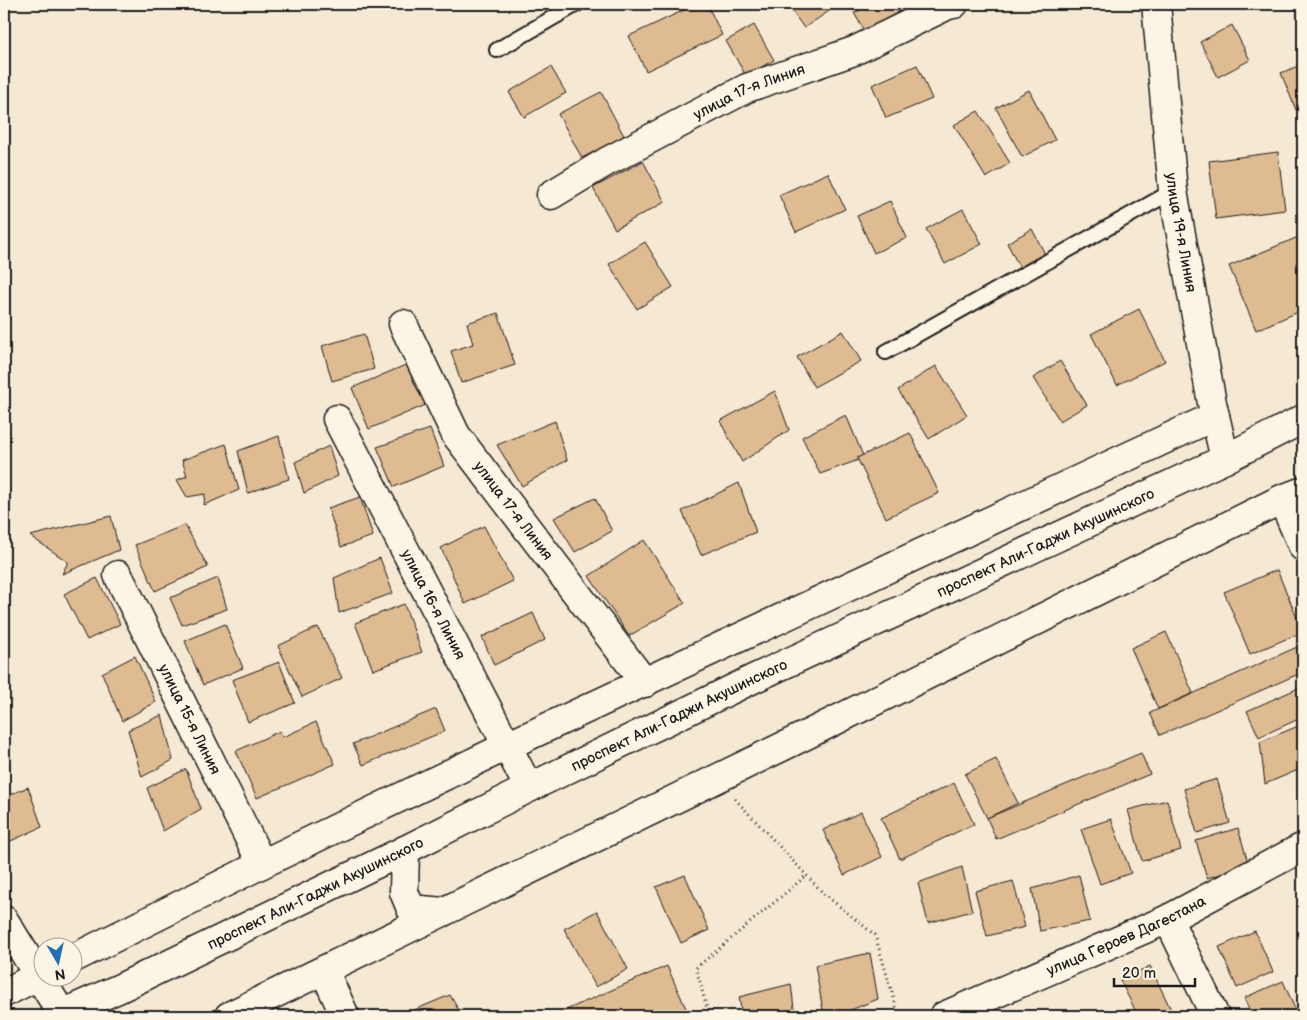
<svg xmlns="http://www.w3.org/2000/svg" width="1307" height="1020" font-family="'Balsamiq Sans',sans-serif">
  <rect width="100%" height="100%" fill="#f6e9d4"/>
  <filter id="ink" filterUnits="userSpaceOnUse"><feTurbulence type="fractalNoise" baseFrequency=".02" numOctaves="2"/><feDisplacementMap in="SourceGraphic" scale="10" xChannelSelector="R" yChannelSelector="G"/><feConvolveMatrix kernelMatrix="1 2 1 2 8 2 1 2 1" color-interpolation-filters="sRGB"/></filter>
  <g filter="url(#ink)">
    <g fill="#dfbb91" stroke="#1c1c1c">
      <path d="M697 4H707L722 35 646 71 629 36Z"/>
      <path d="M787 4H833L835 7 804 28Z"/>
      <path d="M871 4H898L902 10 865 32 854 13Z"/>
      <path d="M754 25 774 60 746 76 726 41Z"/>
      <path d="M1232 25 1250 60 1218 77 1200 42Z"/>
      <path d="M1303 64V107L1296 110 1281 73Z"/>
      <path d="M917 65 932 99 886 118 872 85Z"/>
      <path d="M551 67 566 93 524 117 509 92Z"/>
      <path d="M1029 90 1055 140 1022 157 996 108Z"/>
      <path d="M601 92 624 136 582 158 558 114Z"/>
      <path d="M978 111 1010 163 986 178 954 125Z"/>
      <path d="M1278 152 1285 210 1216 219 1209 161Z"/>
      <path d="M643 161 665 202 615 229 593 188Z"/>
      <path d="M828 173 845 209 796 232 779 195Z"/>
      <path d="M890 201 907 238 874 253 857 216Z"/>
      <path d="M963 209 982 244 945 264 926 229Z"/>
      <path d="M1032 229 1045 254 1020 268 1007 243Z"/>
      <path d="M1303 235V310L1256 330 1229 266Z"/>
      <path d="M645 242 673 287 637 309 609 264Z"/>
      <path d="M1139 309 1165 361 1117 385 1091 334Z"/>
      <path d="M498 313 515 365 461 383 451 351 473 344 467 323Z"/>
      <path d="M843 331 861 361 814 387 797 357Z"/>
      <path d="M364 334 374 369 332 381 322 346Z"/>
      <path d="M1060 361 1087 405 1060 421 1033 378Z"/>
      <path d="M410 363 428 404 369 429 352 388Z"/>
      <path d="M936 366 967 415 929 439 898 390Z"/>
      <path d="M775 391 789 430 742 462 720 421Z"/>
      <path d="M846 415 864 458 820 474 802 437Z"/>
      <path d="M555 421 567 460 522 486 497 445Z"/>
      <path d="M430 429 444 466 394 487 377 447Z"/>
      <path d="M910 433 939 493 886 518 857 458Z"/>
      <path d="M279 436 289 479 248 493 238 451Z"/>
      <path d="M226 444 239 490 204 505 205 494 187 497 177 480 187 476 182 460Z"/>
      <path d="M329 446 338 476 304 493 295 462Z"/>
      <path d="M739 483 756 532 701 555 682 511Z"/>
      <path d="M360 497 373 536 341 547 328 508Z"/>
      <path d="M595 498 612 531 575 552 554 518Z"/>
      <path d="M111 516 119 550 62 574 68 562 30 536Z"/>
      <path d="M185 525 208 567 155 591 135 545Z"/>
      <path d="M484 526 513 581 465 604 441 548Z"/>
      <path d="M644 540 685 603 629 636 589 576Z"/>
      <path d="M380 558 393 593 339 613 334 578Z"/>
      <path d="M1277 570 1303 632 1250 654 1224 592Z"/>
      <path d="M97 578 120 624 87 640 64 594Z"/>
      <path d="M218 578 227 609 182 625 170 598Z"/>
      <path d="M404 604 422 652 373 670 355 623Z"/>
      <path d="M533 613 545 640 494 665 482 637Z"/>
      <path d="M225 624 243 668 203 685 185 641Z"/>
      <path d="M318 627 342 678 302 697 278 646Z"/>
      <path d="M1166 632 1193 693 1158 709 1131 648Z"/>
      <path d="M1297 647 1303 662V672L1160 735 1150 713Z"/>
      <path d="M135 656 156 702 122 721 102 673Z"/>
      <path d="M279 662 295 703 248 722 232 680Z"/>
      <path d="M1303 686V717L1259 737 1247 711Z"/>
      <path d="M436 709 445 731 363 765 353 744Z"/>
      <path d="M162 715 173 760 142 777 128 730Z"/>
      <path d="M316 722 335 764 257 798 236 751 280 731 283 737Z"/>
      <path d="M1303 724V768L1265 784 1260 742Z"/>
      <path d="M1141 753 1150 774 996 839 987 818Z"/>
      <path d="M996 759 1018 803 987 818 965 774Z"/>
      <path d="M186 769 201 809 163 831 147 788Z"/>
      <path d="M1217 779 1230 823 1197 833 1184 789Z"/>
      <path d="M954 783 974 824 900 859 881 818Z"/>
      <path d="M28 787 42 827 4 844V797Z"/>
      <path d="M1167 800 1181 850 1142 861 1128 810Z"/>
      <path d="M861 812 882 857 844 875 823 830Z"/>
      <path d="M1111 819 1131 873 1100 884 1081 829Z"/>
      <path d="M1238 828 1249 866 1207 878 1196 841Z"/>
      <path d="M962 867 972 911 928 923 918 883Z"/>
      <path d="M685 875 709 930 681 943 656 887Z"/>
      <path d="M1079 875 1090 921 1040 931 1032 889Z"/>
      <path d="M1013 881 1025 927 987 936 975 891Z"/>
      <path d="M597 911 628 969 596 987 564 929Z"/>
      <path d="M1255 931 1273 972 1237 988 1219 947Z"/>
      <path d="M870 953 878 999 836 1016H824L815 965Z"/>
      <path d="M667 966 688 1013 680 1016H552Z"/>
      <path d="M1150 966 1174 1016H1138L1120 980Z"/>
      <path d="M1283 981 1298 1016H1252L1244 998Z"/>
      <path d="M791 984 795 1016H742L739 997Z"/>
      <path d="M450 995 462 1016H400Z"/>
    </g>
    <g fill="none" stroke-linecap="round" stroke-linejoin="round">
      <g stroke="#1c1c1c" stroke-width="18">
        <g id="lane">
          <path d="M497 50 577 4"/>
          <path d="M886 352 1173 191"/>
        </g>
      </g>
      <g stroke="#1c1c1c" stroke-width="31">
        <g id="street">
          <path id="s1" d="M1156 4 1173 191 1212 403 1225 459"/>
          <path id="s2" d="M551 195 606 162 747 88 854 51 948 5 954 4"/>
          <path id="s3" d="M403 324 456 435 645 683"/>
          <path id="s4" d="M337 419 529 788"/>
          <path d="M1282 499 1303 547"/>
          <path id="s5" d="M118 575 262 864"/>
          <path d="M1168 919 1215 1016"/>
          <path d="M4 920 62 1014"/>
          <path d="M72 959 262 864 507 746 1215 416"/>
          <path d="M324 970 345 1016"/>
          <path d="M4 993 42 974"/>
          <path id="s6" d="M944 1016 1168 919 1303 847"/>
        </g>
      </g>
      <g stroke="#1c1c1c" stroke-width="31">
        <g id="primary">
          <path d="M405 850 404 892 411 909 443 912"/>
          <path id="s7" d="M57 1016 120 988 405 850 529 788 755 678 1225 459 1303 419"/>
          <path d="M229 1016 790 743 1282 499 1303 491"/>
        </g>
      </g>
      <g stroke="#1c1c1c" stroke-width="3" stroke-dasharray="1 4" stroke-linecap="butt">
        <path d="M735 799 824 894 875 935 899 1016"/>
        <path d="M709 1016 696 968 807 875"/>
      </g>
      <use href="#lane" stroke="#fcf5e5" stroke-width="14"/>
      <use href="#street" stroke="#fcf5e5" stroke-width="28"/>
      <use href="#primary" stroke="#fcf5e5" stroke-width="28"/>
    </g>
  </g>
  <g text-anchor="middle" stroke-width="4" stroke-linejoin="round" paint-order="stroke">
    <g font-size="15" fill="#1c1c1c" stroke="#fcf5e5">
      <text dy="5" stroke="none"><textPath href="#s2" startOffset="224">улица 17-я Линия</textPath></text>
      <text dy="5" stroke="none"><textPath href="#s1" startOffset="230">улица 19-я Линия</textPath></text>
      <text dy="5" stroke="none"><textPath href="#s3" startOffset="218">улица 17-я Линия</textPath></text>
      <text dy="5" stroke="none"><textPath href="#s7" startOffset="1096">проспект Али-Гаджи Акушинского</textPath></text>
      <text dy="5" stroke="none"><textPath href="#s4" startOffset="209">улица 16-я Линия</textPath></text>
      <text dy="5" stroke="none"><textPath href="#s7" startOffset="691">проспект Али-Гаджи Акушинского</textPath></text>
      <text dy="5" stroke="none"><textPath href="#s5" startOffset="161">улица 15-я Линия</textPath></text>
      <text dy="5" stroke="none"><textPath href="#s7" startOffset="286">проспект Али-Гаджи Акушинского</textPath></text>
      <text dy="5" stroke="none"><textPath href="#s6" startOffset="199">улица Героев Дагестана</textPath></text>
    </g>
  </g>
  <rect width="1307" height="1020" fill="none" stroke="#fcf5e5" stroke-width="20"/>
  <rect x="10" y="10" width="1287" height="1000" fill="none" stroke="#1c1c1c" stroke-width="2" filter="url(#ink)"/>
  <g transform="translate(58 962) rotate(171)"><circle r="24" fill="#fcf5e5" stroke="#a29e95"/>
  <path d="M0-4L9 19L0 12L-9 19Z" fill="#1f6fb2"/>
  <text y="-8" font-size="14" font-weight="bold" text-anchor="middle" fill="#1c1c1c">N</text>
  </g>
  <path d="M1114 978v8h81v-8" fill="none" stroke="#1c1c1c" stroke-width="2.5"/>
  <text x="1122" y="978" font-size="15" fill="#1c1c1c" stroke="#fcf5e5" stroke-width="4" paint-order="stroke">20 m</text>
</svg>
